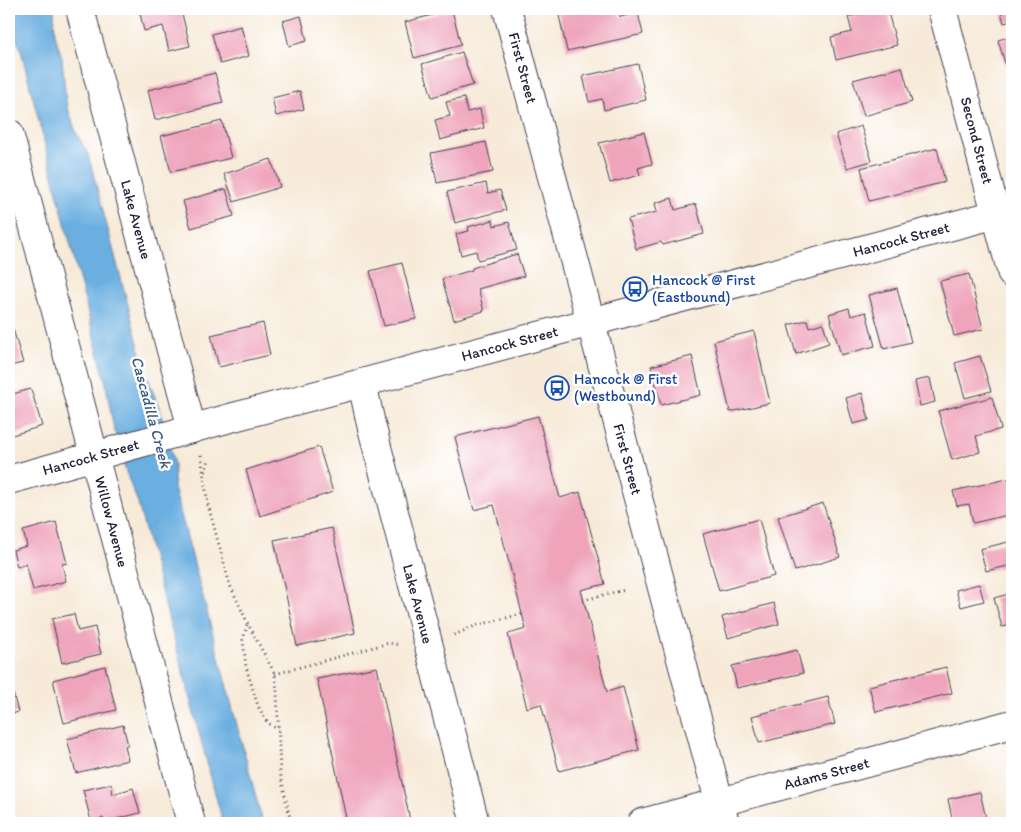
<svg xmlns="http://www.w3.org/2000/svg" width="1021" height="832" font-family="Itim,sans-serif">
  <rect width="100%" height="100%" fill="#fff"/>
  <filter id="ink" filterUnits="userSpaceOnUse"><feTurbulence type="fractalNoise" baseFrequency=".02" numOctaves="2"/><feDisplacementMap in="SourceGraphic" scale="10" xChannelSelector="R" yChannelSelector="G"/><feConvolveMatrix kernelMatrix="1 2 1 2 8 2 1 2 1" color-interpolation-filters="sRGB"/></filter>
  <filter id="wash" filterUnits="userSpaceOnUse"><feTurbulence type="fractalNoise" baseFrequency=".0096" numOctaves="4" result="noise"/><feDisplacementMap in="SourceGraphic" scale="20" xChannelSelector="R" yChannelSelector="G"/><feGaussianBlur stdDeviation="1.12" result="paint"/><feColorMatrix in="noise" values="0 0 0 0 0 0 0 0 0 0 0 0 0 0 0 0 0 1.4 0 .05"/><feComposite in="paint" operator="in"/></filter>
  <g filter="url(#wash)">
    <rect width="100%" height="100%" fill="#f7ead8"/>
    <path fill="#6bafe0" stroke="#46688e" d="M9 9H54L55 35 62 58 66 102 76 132 88 154 146 373 161 413 174 464V488L263 823H223L137 500C120 462 112 424 106 384L20 47 9 23Z"/>
    <g id="blocks">
      <g fill="#efa4bc">
        <path d="M139 9H203L182 14 190 46 169 51 163 26 144 31Z"/>
        <path d="M566 9H618L620 17 638 13 643 34 567 51 558 11Z"/>
        <path d="M882 9H887L897 45 836 60 831 37 852 32 848 17Z"/>
        <path d="M1000 9H1012V21L1004 23Z"/>
        <path d="M452 10 461 45 414 58 405 22Z"/>
        <path d="M301 16 307 41 289 46 283 21Z"/>
        <path d="M241 26 249 56 220 64 212 34Z"/>
        <path d="M1012 36V69L1007 70 998 40Z"/>
        <path d="M462 52 473 85 432 97 422 64Z"/>
        <path d="M638 64 646 100 604 110 602 99 589 102 583 76Z"/>
        <path d="M902 67 912 102 864 116 853 80Z"/>
        <path d="M215 73 223 103 155 120 148 90Z"/>
        <path d="M300 91 304 109 276 116 272 98Z"/>
        <path d="M464 98 467 112 480 109 484 128 440 140 435 120 450 116 446 102Z"/>
        <path d="M222 121 231 158 171 172 161 136Z"/>
        <path d="M861 126 872 161 847 168 836 134Z"/>
        <path d="M644 132 652 164 638 168 640 175 610 183 599 143Z"/>
        <path d="M486 142 493 172 437 183 431 153Z"/>
        <path d="M937 148 945 182 869 201 861 168Z"/>
        <path d="M271 159 280 187 234 202 224 174Z"/>
        <path d="M486 183 488 193 500 190 506 210 455 223 447 192Z"/>
        <path d="M226 189 234 216 191 228 183 201Z"/>
        <path d="M672 198 675 210 696 204 704 234 663 245 661 242 636 249 628 219 657 212 655 203Z"/>
        <path d="M493 220 494 226 509 222 517 250 478 260 476 251 461 255 456 234 469 231 468 227Z"/>
        <path d="M517 254 524 276 478 289 484 311 454 320 442 279 472 270V268Z"/>
        <path d="M402 263 416 319 384 326 370 271Z"/>
        <path d="M969 274 983 329 954 336 940 281Z"/>
        <path d="M897 288 911 342 884 349 869 295Z"/>
        <path d="M849 308 851 316 866 312 875 346 841 355 829 314Z"/>
        <path d="M807 320 809 327 823 323 829 343 796 354 788 325Z"/>
        <path d="M263 323 270 355 219 367 211 335Z"/>
        <path d="M13 329 23 363 9 366V330Z"/>
        <path d="M754 331 770 403 730 412 714 341Z"/>
        <path d="M692 356 701 395 661 405 651 366Z"/>
        <path d="M980 356 991 391 965 398 955 363Z"/>
        <path d="M930 378 935 402 920 406 915 381Z"/>
        <path d="M31 389 42 426 9 436V395Z"/>
        <path d="M862 393 869 420 853 424 846 398Z"/>
        <path d="M992 397 1001 429 976 436 980 452 952 460 938 411Z"/>
        <path d="M538 416 560 498 580 492 605 584 581 590 607 692 623 687 639 750 559 771 541 704 527 708 508 634 526 629 494 505 474 510 455 437Z"/>
        <path d="M319 447 333 492 260 516 246 470Z"/>
        <path d="M1012 478V514L973 523 969 504 957 506 953 491Z"/>
        <path d="M823 503 840 557 795 571 778 517Z"/>
        <path d="M759 519 774 576 719 591 703 534Z"/>
        <path d="M56 522 67 563 62 564 66 581 33 590 26 564 17 567 13 550 27 546 23 531Z"/>
        <path d="M332 528 355 633 297 646 274 540Z"/>
        <path d="M1012 541V565L986 571 980 549Z"/>
        <path d="M979 584 984 601 961 607 956 590Z"/>
        <path d="M1012 593V625L1002 627 994 598Z"/>
        <path d="M774 603 779 624 728 638 722 617Z"/>
        <path d="M74 614 78 631 95 627 101 654 62 663 52 619Z"/>
        <path d="M797 650 803 673 737 688 732 666Z"/>
        <path d="M105 666 116 710 64 723 53 680Z"/>
        <path d="M377 667 410 820 395 823H347L317 679Z"/>
        <path d="M946 667 952 693 876 712 869 686Z"/>
        <path d="M13 693 18 712 9 715V694Z"/>
        <path d="M828 697 835 724 759 743 752 716Z"/>
        <path d="M123 725 128 745 125 746 128 760 76 773 67 739Z"/>
        <path d="M111 784 113 794 133 788 140 813 104 822 103 818 91 821 83 790Z"/>
        <path d="M980 792 987 823H953L948 799Z"/>
      </g>
    </g>
  </g>
  <g filter="url(#ink)">
    <use href="#blocks" fill-opacity="0" stroke="#424053" stroke-width="1"/>
    <g fill="none" stroke-linecap="round" stroke-linejoin="round">
      <g stroke="#424053" stroke-width="30">
        <g id="minor">
          <path id="s1" d="M80 9 192 429"/>
          <path id="s2" d="M507 9 725 823"/>
          <path id="s3" d="M942 9 1012 274"/>
          <path id="s4" d="M9 133 191 823"/>
          <path id="s5" d="M362 383 371 424 475 823"/>
          <path id="s6" d="M9 480 230 418 1012 210"/>
          <path id="s7" d="M642 823 1012 724"/>
        </g>
      </g>
      <g stroke="#424053" stroke-width="3" stroke-dasharray="1 4" stroke-linecap="butt">
        <path d="M201 455 208 505 230 585 248 624 275 674 277 691 280 772 291 823"/>
        <path d="M205 472 209 459"/>
        <path d="M583 600 625 590"/>
        <path d="M247 625 243 640 246 667 258 706 267 722 278 730"/>
        <path d="M454 635 475 626 522 614"/>
        <path d="M275 674 389 643 399 645"/>
      </g>
      <use href="#minor" stroke="#fff" stroke-width="28"/>
    </g>
  </g>
  <defs>
    <g id="bus-ring" transform="scale(1.25)"><circle r="9.5" fill="#fff" stroke="#1a4fb4" stroke-width="1.5"/><path d="M-5-6H5V4H4V6H2V4H-2V6H-4V4H-5ZM-3.5-4V0h7V-4ZM-3.5 1.2v1.5H-2V1.2ZM2 1.2v1.5H3.5V1.2Z" fill="#1a4fb4"/></g>
  </defs>
  <g fill-rule="evenodd">
    <use href="#bus-ring" x="635" y="289"/>
    <use href="#bus-ring" x="557" y="388"/>
  </g>
  <g text-anchor="middle" stroke-width="5" stroke-linejoin="round" paint-order="stroke">
    <g font-size="15" fill="#22223b" stroke="#fff">
      <text dy="5" stroke="none"><textPath href="#s2" startOffset="61">First Street</textPath></text>
      <text dy="5" stroke="none"><textPath href="#s3" startOffset="136">Second Street</textPath></text>
      <text dy="5" stroke="none"><textPath href="#s1" startOffset="218">Lake Avenue</textPath></text>
      <text dy="5" stroke="none"><textPath href="#s6" startOffset="924">Hancock Street</textPath></text>
      <text dy="5" stroke="none"><textPath href="#s6" startOffset="519">Hancock Street</textPath></text>
      <text dy="5" stroke="none"><textPath href="#s6" startOffset="85">Hancock Street</textPath></text>
      <text dy="5" stroke="none"><textPath href="#s2" startOffset="466">First Street</textPath></text>
      <text dy="5" stroke="none"><textPath href="#s4" startOffset="402">Willow Avenue</textPath></text>
      <text dy="5" stroke="none"><textPath href="#s5" startOffset="228">Lake Avenue</textPath></text>
      <text dy="5" stroke="none"><textPath href="#s7" startOffset="191">Adams Street</textPath></text>
    </g>
    <g font-size="15" fill="#164399" stroke="#fff" text-anchor="start">
      <text x="652" y="285">Hancock @ First<tspan x="652" dy="17">(Eastbound)</tspan></text>
      <text x="574" y="384">Hancock @ First<tspan x="574" dy="17">(Westbound)</tspan></text>
    </g>
    <g font-size="16" font-style="italic" fill="#3f5a7d" stroke="#fff">
      <text transform="translate(152 412) rotate(75)" y="6">Cascadilla Creek</text>
    </g>
  </g>
  <rect width="1021" height="832" fill="none" stroke="#fff" stroke-width="30"/>
</svg>
